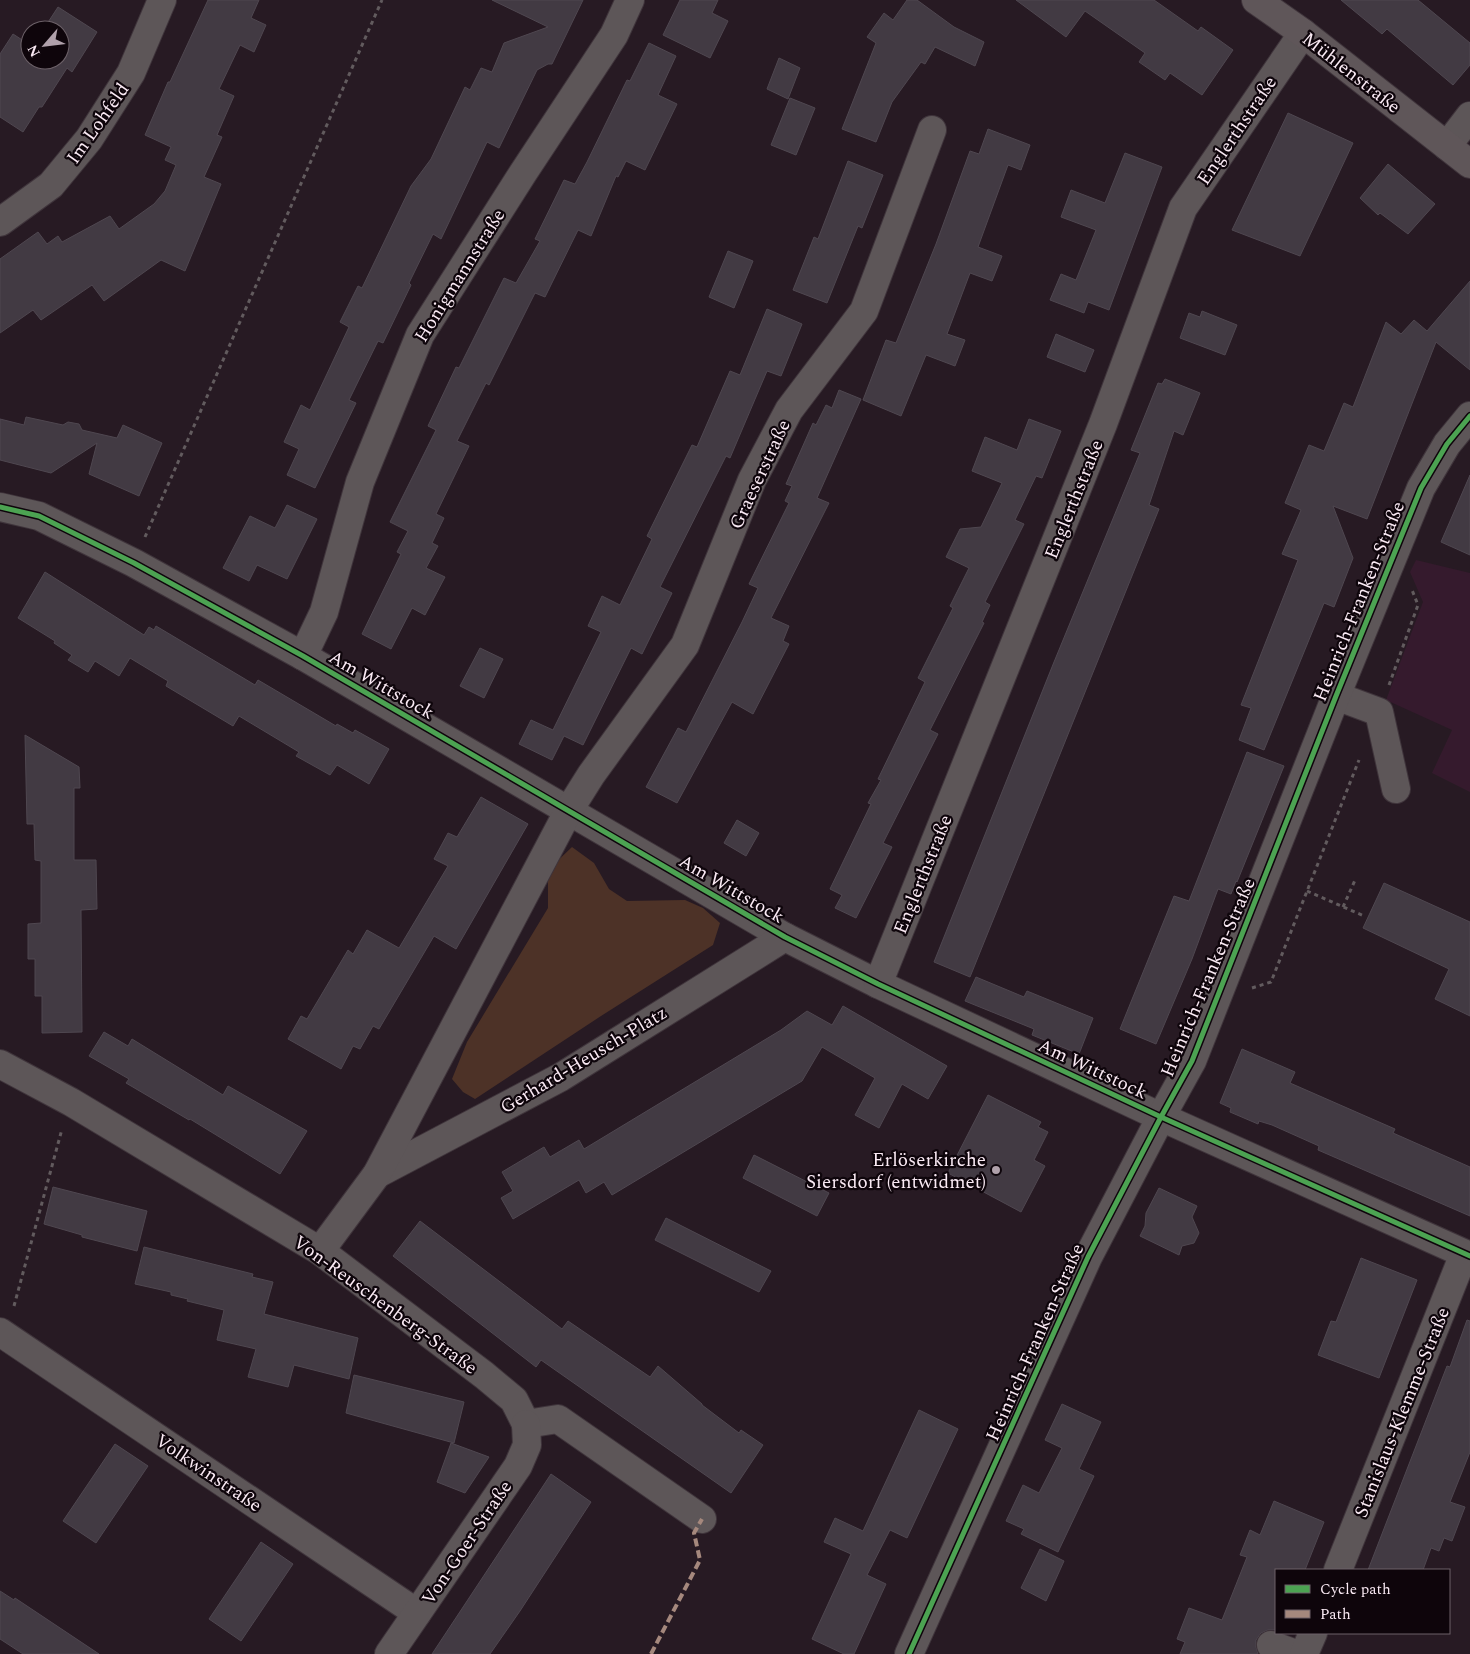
<svg xmlns="http://www.w3.org/2000/svg" width="1470" height="1654" font-family="Spectral,serif">
  <rect width="100%" height="100%" fill="#271a23"/>
  <path fill="#351a2d" d="M1416 560 1470 573V792L1432 773 1452 730 1386 700 1423 602 1410 572Z"/>
  <path fill="#4d3227" d="M572 847 594 863 609 889 627 901 685 900 703 908 720 923 713 945 601 1016 475 1099 463 1092 452 1079 467 1042 548 908V870Z"/>
  <g fill="#423a43" stroke="#4f4750">
    <path d="M208 0H259L251 18 266 25 254 52 240 45 219 89 234 96 217 135 222 137 204 177 221 184 185 271 161 260 104 301 92 285 41 320 33 310 0 333V259L38 232 47 244 58 236 62 242 110 216 119 229 154 204 165 191 176 165 165 160 171 147 145 135 168 82H170Z"/>
    <path d="M492 0H583L552 64H548L537 70 499 148 487 142 441 239 433 234 409 283 411 285 383 343 378 341 349 400 356 403 315 488 287 475 299 449 284 442 301 405 310 410 349 327 340 322 358 286 362 288 411 186 431 159 465 87 470 90 481 68 492 72 504 43 548 27Z"/>
    <path d="M680 0H718L712 13 728 21 710 58 663 35Z"/>
    <path d="M907 0H917L954 27 984 42 975 66 935 47 925 64 921 62 892 102 876 142 842 129 876 43 867 37 884 13 893 20Z"/>
    <path d="M1016 0H1154L1198 31 1201 27 1233 50 1202 95 1170 73 1165 80 1139 62 1145 53 1085 11 1066 37Z"/>
    <path d="M1341 0H1418L1470 43V65L1453 85 1387 29 1382 34Z"/>
    <path d="M58 7 97 32 72 72 67 68 42 107H39L23 132 0 117V54L13 34 30 45V60H60V30H43Z"/>
    <path d="M649 43 676 56 658 95 677 104 645 170 626 161 618 177 616 176 591 236 578 230 545 297 535 293 489 385 486 383 457 441 469 446 436 514 444 518 432 543 438 546 426 568 445 577 425 615 412 608 391 649 362 634 401 554 397 552 408 531 390 522 436 430 428 426 456 367 459 368 504 278 516 283 540 241 535 239 564 180 575 184 587 162 627 80 630 81Z"/>
    <path d="M779 58 800 68 788 99 767 89Z"/>
    <path d="M790 98 815 108 796 155 771 145Z"/>
    <path d="M1288 113 1353 143 1300 256 1232 230Z"/>
    <path d="M988 129 1030 145 1021 170 1008 165 978 247 1002 256 992 281 970 273 947 334 965 340 955 366 926 355 901 416 863 400 886 340 896 343 936 244 970 151 979 154Z"/>
    <path d="M1125 153 1162 167 1109 310 1088 302 1084 313 1050 300 1061 274 1076 280 1096 230 1061 217 1071 190 1105 203Z"/>
    <path d="M848 161 883 175 862 228 858 226 827 303 793 290 814 237 818 239Z"/>
    <path d="M1388 164 1435 204 1408 234 1380 213 1378 215 1360 198Z"/>
    <path d="M728 251 753 261 734 308 709 297Z"/>
    <path d="M1470 281V370L1436 342 1367 519 1333 506 1353 558 1334 607 1324 603 1264 750 1239 740 1251 708 1241 705 1298 560 1282 554 1301 510 1285 503 1309 445 1324 451 1344 403 1353 407 1386 322 1401 334 1414 320 1427 331Z"/>
    <path d="M767 309 802 324 781 376 767 371 730 458 726 456 660 587 672 593 642 654 631 648 583 745 564 736 552 760 519 744 531 720 553 730 601 632 588 626 602 596 620 605 652 539 647 536 692 445 697 447 730 371 740 375Z"/>
    <path d="M1202 311 1237 325 1225 355 1180 338 1189 313 1200 317Z"/>
    <path d="M1056 334 1094 350 1085 372 1047 357Z"/>
    <path d="M1165 379 1200 393 1183 435 1174 431 1149 505 1159 509 970 977 934 962 1054 662 1140 453 1131 450 1158 383 1162 384Z"/>
    <path d="M839 390 861 399 817 498 829 503 771 618 789 626 783 641 789 644 753 714 732 702 677 803 646 787 678 728 686 732 742 622 758 588 749 584 789 503 785 501 792 486 786 484 813 423 816 425 826 405 832 408Z"/>
    <path d="M26 417 63 425 68 422 79 424 82 430 117 438 123 425 162 443 139 496 89 474 97 443 51 473 0 460V419L24 425Z"/>
    <path d="M1029 419 1061 431 1042 478 1036 476 1015 520 1024 524 985 602 990 605 982 622 984 623 930 730 938 734 883 843 892 847 856 918 835 908 842 895 830 889 871 804 868 803 881 780 878 779 925 682 918 678 953 608 950 606 969 568 946 557 960 529 981 527 1002 483 972 471 985 437 1017 450Z"/>
    <path d="M1470 475V555L1441 542Z"/>
    <path d="M287 505 317 519 287 579 257 565 249 581 223 568 250 516 275 528Z"/>
    <path d="M45 572 144 635 149 627 154 630 156 626 255 685 258 680 336 726 337 724 353 733 355 730 389 749 369 784 337 765 330 775 296 756 299 752 239 716 233 726 166 686 168 681 130 658 119 676 95 661 88 672 68 660 72 655 54 643 55 641 18 618Z"/>
    <path d="M480 648 503 659 484 698 460 686Z"/>
    <path d="M25 735 79 767 80 788H74V860H96L97 909 81 910 82 1032 42 1033V996H35V959H28V924L41 923V861L35 860 34 824H27Z"/>
    <path d="M1247 752 1284 766 1237 882 1236 881 1231 894 1218 889 1192 959 1156 1044 1120 1029 1174 896 1189 901Z"/>
    <path d="M481 797 528 824 456 949 434 936 379 1029 373 1026 360 1049 353 1046 341 1069 288 1039 301 1016 307 1019 348 950 353 954 367 930 399 948 448 866 434 859 448 833 457 837Z"/>
    <path d="M737 820 759 833 746 856 724 843Z"/>
    <path d="M1384 883 1470 922V1016L1435 999 1449 969 1363 928Z"/>
    <path d="M976 977 1024 997 1027 991 1093 1018 1079 1054 1032 1035 1034 1029 965 1001Z"/>
    <path d="M843 1006 947 1066 928 1099 902 1084 879 1128 855 1115 875 1078 822 1047 802 1081 612 1195 604 1182 586 1193 579 1180 513 1219 501 1198 513 1191 502 1172 544 1147 550 1157 579 1140 584 1149 781 1030 807 1011 832 1025Z"/>
    <path d="M104 1032 128 1046 132 1039 223 1095 228 1086 307 1131 280 1174 190 1119 189 1120 126 1083 129 1079 89 1056Z"/>
    <path d="M1242 1049 1295 1072 1290 1083 1395 1129 1393 1133 1470 1167V1216L1318 1150 1319 1146 1272 1125 1259 1121 1258 1124 1230 1112 1231 1108 1220 1103Z"/>
    <path d="M988 1095 1041 1122 1038 1127 1048 1132 1034 1160 1045 1166 1021 1212 948 1173Z"/>
    <path d="M754 1155 829 1193 817 1216 743 1178Z"/>
    <path d="M53 1187 147 1211 137 1251 82 1237V1235L44 1224Z"/>
    <path d="M1159 1188 1197 1206 1192 1217 1199 1233 1194 1243 1182 1246 1179 1255 1140 1236 1145 1226 1146 1213Z"/>
    <path d="M666 1218 771 1271 759 1292 655 1240Z"/>
    <path d="M420 1221 562 1329 568 1321 650 1377 658 1366 702 1404V1405L739 1433 741 1430 763 1445 731 1493 541 1360 536 1367 393 1256Z"/>
    <path d="M144 1247 253 1274 252 1277 273 1282 264 1314 358 1338 349 1379 294 1365 288 1387 248 1377 256 1349 217 1340 224 1310 187 1301 188 1299 171 1295V1292L135 1284Z"/>
    <path d="M1361 1258 1417 1280 1379 1378 1318 1355 1331 1321 1336 1322Z"/>
    <path d="M1467 1320 1470 1321V1452L1450 1502 1465 1507 1452 1541 1444 1538 1439 1551 1431 1548 1423 1570H1368L1447 1366 1450 1367Z"/>
    <path d="M354 1375 464 1402 454 1443 346 1413Z"/>
    <path d="M1062 1404 1101 1422 1079 1469 1094 1476 1058 1552 1021 1534 1024 1529 1006 1521 1023 1485 1039 1493 1062 1448 1045 1440Z"/>
    <path d="M919 1410 958 1429 907 1538 890 1530 867 1575 886 1584 854 1654H844L812 1639 851 1554 824 1542 835 1518 863 1531Z"/>
    <path d="M451 1443 489 1457 465 1493 437 1482Z"/>
    <path d="M115 1444 148 1466 96 1543 63 1521Z"/>
    <path d="M551 1474 591 1502 520 1611 490 1654H432Z"/>
    <path d="M1274 1501 1324 1522 1305 1570H1276V1630H1268L1261 1633 1256 1640V1647L1258 1654H1180L1185 1642 1177 1639 1189 1608 1222 1620 1247 1557 1240 1555 1250 1530 1260 1535Z"/>
    <path d="M261 1542 293 1564 241 1641 209 1619Z"/>
    <path d="M1040 1549 1064 1561 1046 1601 1021 1588Z"/>
    <path d="M0 1591 14 1600 15 1598 99 1654H23L0 1639Z"/>
  </g>
  <g fill="none" stroke-linecap="round" stroke-linejoin="round">
    <g stroke="#3f343b" stroke-width="30">
      <g id="minor">
        <path d="M1447 146 1470 116"/>
        <path d="M0 222 51 185 89 139 131 73 162 0"/>
        <path d="M0 507 39 516 134 563 303 656 785 937 878 984 1161 1117 1470 1256"/>
        <path d="M303 656 324 612 360 482 420 335 523 173 614 35 630 0"/>
        <path d="M1336 696 1379 712 1396 789"/>
        <path d="M878 984 1103 424 1183 208 1303 33"/>
        <path d="M0 1064 71 1102 320 1251 484 1375 514 1400 526 1424 558 1419 702 1519"/>
        <path d="M377 1174 561 1077 785 937"/>
        <path d="M320 1251 377 1174 569 810 591 775 685 645 752 480 789 410 864 311 932 130"/>
        <path d="M0 1332 417 1613"/>
        <path d="M1338 1570 1464 1254"/>
        <path d="M1271 1645 1296 1654"/>
        <path d="M389 1654 518 1466 527 1445 526 1424"/>
        <path d="M909 1654 1088 1257 1161 1117 1192 1061 1336 696 1421 488 1447 444 1470 416"/>
        <path d="M1304 1654 1313 1633"/>
      </g>
    </g>
    <g stroke="#3f343b" stroke-width="30">
      <path id="major" d="M1256 0 1303 33 1470 164"/>
    </g>
    <g stroke="#625b5e" stroke-width="3" stroke-dasharray="4 4" stroke-linecap="butt">
      <path d="M145 537 382 0"/>
      <path d="M1389 685 1418 605 1412 590"/>
      <path d="M1307 891 1364 916"/>
      <path d="M1343 907 1356 878"/>
      <path d="M1252 988 1271 982 1359 760"/>
      <path d="M14 1306 62 1129"/>
    </g>
    <use href="#minor" stroke="#5d5658" stroke-width="28"/>
    <use href="#major" stroke="#5f5659" stroke-width="28"/>
    <path stroke="#a5887d" stroke-width="4" stroke-dasharray="8 4" stroke-linecap="butt" d="M651 1654 700 1560 694 1533 702 1519"/>
    <g stroke="#0e050b" stroke-width="8">
      <g id="cycleway">
        <path d="M0 507 39 516 134 563 303 656 785 937 878 984 1161 1117 1470 1256"/>
        <path d="M909 1654 1088 1257 1161 1117 1192 1061 1336 696 1421 488 1447 444 1470 416"/>
      </g>
    </g>
    <use href="#cycleway" stroke="#4ca352" stroke-width="5"/>
  </g>
  <circle fill="#b0a1ab" stroke="#0e050b" stroke-width="2" cx="996" cy="1170" r="5"/>
  <g text-anchor="middle" stroke-width="4.5" stroke-linejoin="round" paint-order="stroke">
    <g font-size="19" fill="#faeaf4" stroke="#0e050b">
      <text transform="translate(1352 72) rotate(38)" y="7">Mühlenstraße</text>
      <text transform="translate(97 123) rotate(-55)" y="7">Im Lohfeld</text>
      <text transform="translate(1236 130) rotate(-56)" y="7">Englerthstraße</text>
      <text transform="translate(459 275) rotate(-58)" y="7">Honigmannstraße</text>
      <text transform="translate(759 474) rotate(-65)" y="7">Graeserstraße</text>
      <text transform="translate(1073 499) rotate(-68)" y="7">Englerthstraße</text>
      <text transform="translate(1358 601) rotate(-68)" y="7">Heinrich-Franken-Straße</text>
      <text transform="translate(382 684) rotate(30)" y="7">Am Wittstock</text>
      <text transform="translate(922 874) rotate(-68)" y="7">Englerthstraße</text>
      <text transform="translate(732 888) rotate(30)" y="7">Am Wittstock</text>
      <text transform="translate(1207 977) rotate(-67)" y="7">Heinrich-Franken-Straße</text>
      <text transform="translate(583 1059) rotate(-31)" y="7">Gerhard-Heusch-Platz</text>
      <text transform="translate(1093 1068) rotate(25)" y="7">Am Wittstock</text>
      <text transform="translate(386 1304) rotate(36)" y="7">Von-Reuschenberg-Straße</text>
      <text transform="translate(1034 1342) rotate(-66)" y="7">Heinrich-Franken-Straße</text>
      <text transform="translate(1401 1412) rotate(-68)" y="7">Stanislaus-Klemme-Straße</text>
      <text transform="translate(209 1472) rotate(34)" y="7">Volkwinstraße</text>
      <text transform="translate(466 1542) rotate(-56)" y="7">Von-Goer-Straße</text>
    </g>
    <g font-size="19" fill="#faeaf4" stroke="#0e050b" text-anchor="end">
      <text x="986" y="1166">Erlöserkirche<tspan x="986" dy="22">Siersdorf (entwidmet)</tspan></text>
    </g>
  </g>
  <rect x="1275" y="1569" width="175" height="65" fill="#0e050b" stroke="#6c6168"/>
  <rect x="1285" y="1585" width="25" height="8" fill="#4ca352" stroke="#6c6168"/>
  <text x="1320" y="1594" font-size="15" fill="#faeaf4">Cycle path</text>
  <rect x="1285" y="1610" width="25" height="8" fill="#a5887d" stroke="#6c6168"/>
  <text x="1320" y="1619" font-size="15" fill="#faeaf4">Path</text>
  <g transform="translate(45 45) rotate(242)"><circle r="24" fill="#0e050b" stroke="#6c6168"/>
  <path d="M0-4L9 19L0 12L-9 19Z" fill="#b0a1ab"/>
  <text y="-8" font-size="14" font-weight="bold" text-anchor="middle" fill="#faeaf4">N</text>
  </g>
</svg>
